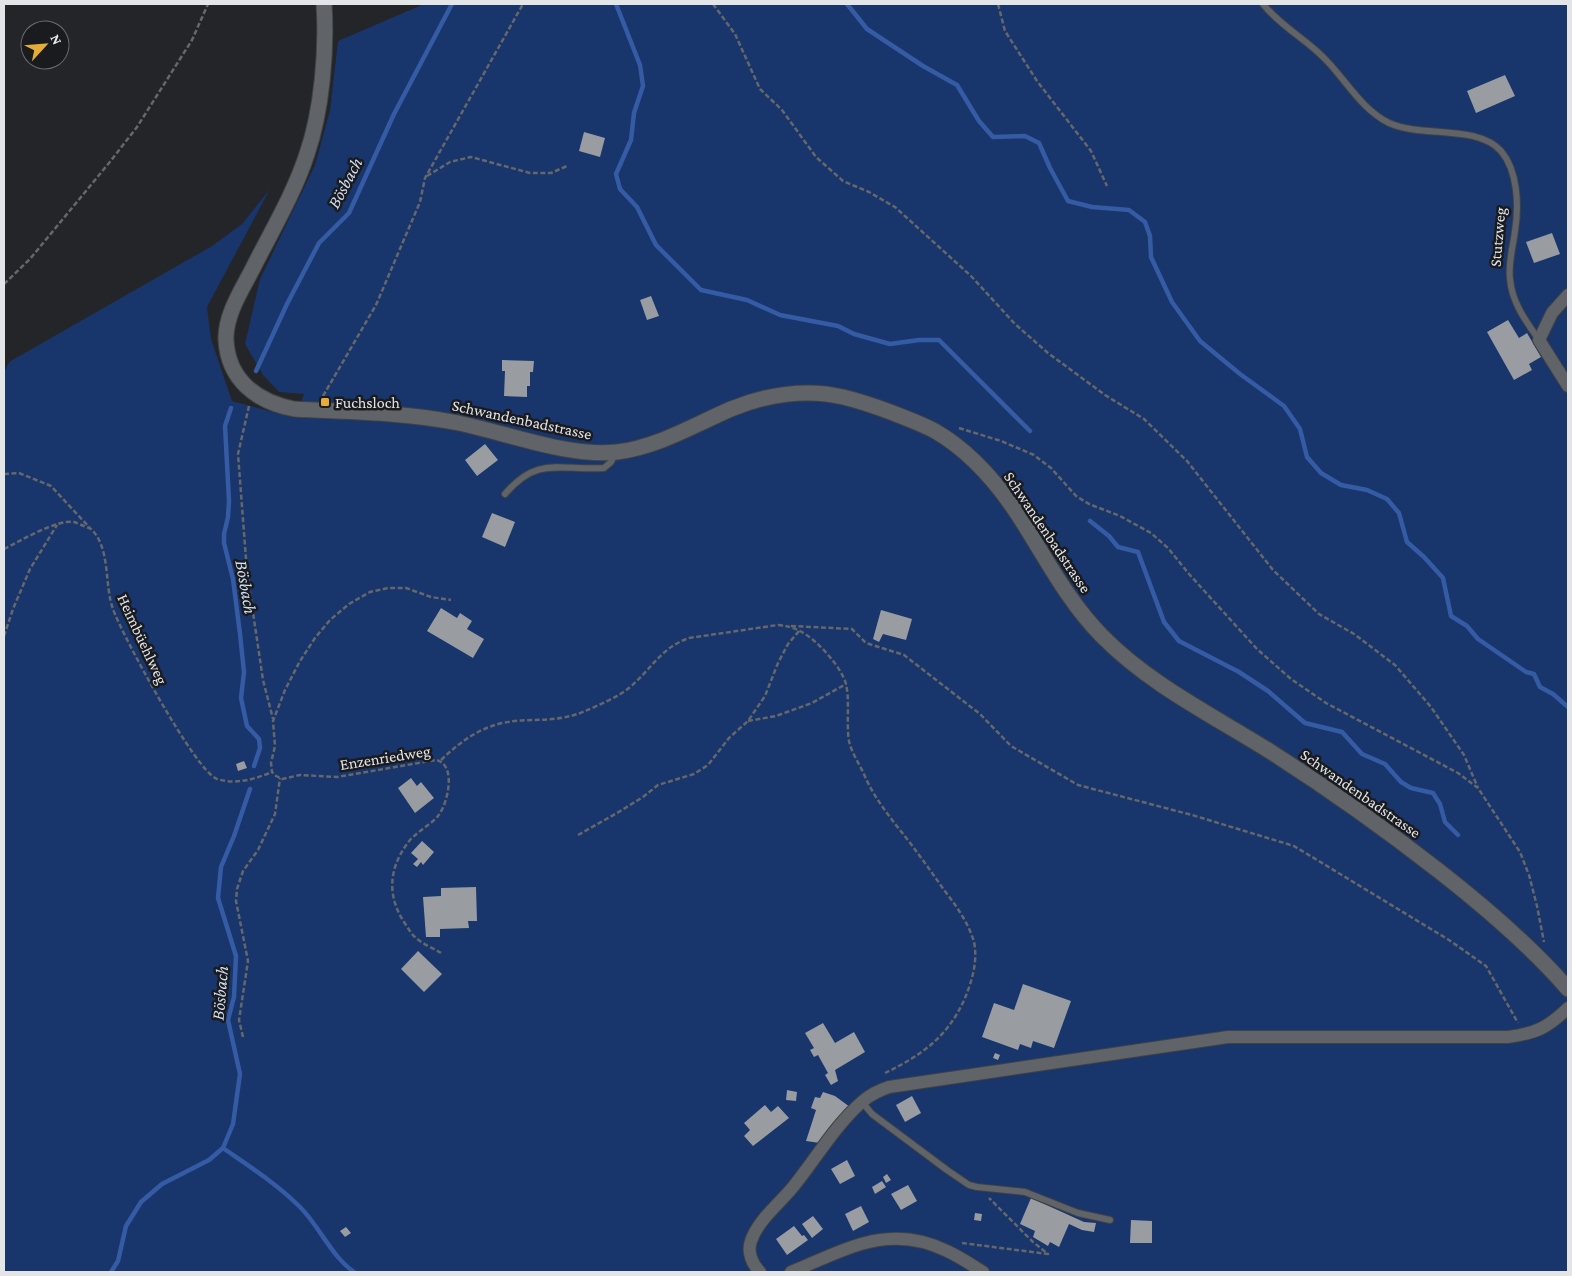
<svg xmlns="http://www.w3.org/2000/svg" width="1572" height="1276" font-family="'Crimson Pro',serif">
  <rect width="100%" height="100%" fill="#232528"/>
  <path fill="#18356c" d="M424 4H1568V1272H4V373L9 362 212 246 242 224 270 189 207 307 211 339 232 401 295 418 304 394 279 392 263 375 245 344 260 279 315 165 330 110 338 41Z"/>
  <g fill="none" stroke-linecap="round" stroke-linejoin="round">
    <g stroke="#345ba3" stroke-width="4.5">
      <path d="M616 4 640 65 643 86 634 113 631 140 616 174 620 189 637 207 656 245 701 290 747 300 780 315 838 326 854 334 890 344 919 340H939L1030 431"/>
      <path d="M847 4 867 29 923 66 957 85 979 121 993 137 1025 136 1039 143 1050 168 1068 201 1092 207 1129 210 1145 222 1150 236 1151 257 1172 302 1200 341 1240 374 1284 406 1300 429 1307 457 1321 473 1341 485 1367 490 1387 499 1399 513 1407 542 1424 557 1443 578 1451 616 1467 626 1478 639 1526 672 1534 674 1540 687 1553 694 1568 707"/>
      <path d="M256 371 287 304 319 243 349 213 394 114 452 4"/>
      <path d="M231 408 225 426 229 501 228 517 224 534V543L233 579 240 634 244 672 241 698 247 726 259 739 260 748 254 766"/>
      <path d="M1090 521 1109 536 1118 547 1138 552 1164 622 1179 641 1239 672 1268 691 1305 723 1342 732 1362 754 1385 764 1401 782 1411 788 1433 793 1440 804 1445 822 1458 835"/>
      <path d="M223 1148C249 1166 277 1184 300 1207 320 1227 331 1256 354 1272"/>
      <path d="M111 1272 118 1261 126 1226 141 1202 162 1184 209 1160 223 1148 233 1124 240 1074 228 1020 234 997 236 956 218 898 221 867 234 836 250 789"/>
    </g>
  </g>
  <g fill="#999ca1">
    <path d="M1505 75 1515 96 1476 113 1467 91Z"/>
    <path d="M584 132 605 138 600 157 579 151Z"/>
    <path d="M1552 233 1560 254 1534 263 1526 242Z"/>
    <path d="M651 296 659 316 647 320 640 300Z"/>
    <path d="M1508 320 1519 338 1527 333 1541 357 1529 364 1532 370 1514 380 1487 332Z"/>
    <path d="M502 360 534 361 533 372H530V386H527V397L504 396 505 371H502Z"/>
    <path d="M485 444 498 460 477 476 465 460Z"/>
    <path d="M492 513 515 522 505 547 482 537Z"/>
    <path d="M441 608 457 618 460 613 472 621 467 629 484 639 473 658 427 631Z"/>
    <path d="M881 610 912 619 906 640 883 634 879 642 873 639Z"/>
    <path d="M244 761 247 768 238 771 236 764Z"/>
    <path d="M411 778 417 786 421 782 434 798 415 813 398 788Z"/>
    <path d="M422 841 434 852 423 865 421 862 417 867 413 864 418 859 411 853Z"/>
    <path d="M476 887 477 921H468L469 928 440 929V937H426L423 897 441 896V888Z"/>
    <path d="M418 951 442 974 424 992 401 969Z"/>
    <path d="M1023 984 1071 1001 1054 1048 1033 1041 1031 1048 1020 1044 1018 1050 982 1037 994 1003 1014 1010Z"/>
    <path d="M823 1023 835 1043 854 1032 865 1052 835 1070 838 1081 831 1085 825 1075 828 1073 818 1055 814 1057 810 1050 814 1048 805 1033Z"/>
    <path d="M995 1053 1000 1055 998 1060 993 1058Z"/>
    <path d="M787 1090 797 1092 796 1101 786 1100Z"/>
    <path d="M823 1092 835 1096 850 1107 820 1143 806 1141 816 1110 811 1108 815 1097 820 1098Z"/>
    <path d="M912 1096 921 1113 905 1122 896 1105Z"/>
    <path d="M765 1105 771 1112 778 1106 789 1118 753 1146 744 1136 750 1130 744 1123Z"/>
    <path d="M847 1160 855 1176 840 1184 831 1169Z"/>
    <path d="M887 1174 891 1180 886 1183 883 1177Z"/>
    <path d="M882 1181 886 1187 875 1194 872 1187Z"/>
    <path d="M908 1185 917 1201 901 1210 891 1194Z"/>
    <path d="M1031 1198 1084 1222 1096 1223 1094 1232 1082 1230 1069 1224 1059 1247 1050 1242 1048 1246 1033 1237 1035 1231 1020 1224Z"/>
    <path d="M861 1206 869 1222 853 1231 845 1214Z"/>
    <path d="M975 1213 982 1214 981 1221 974 1220Z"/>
    <path d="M813 1216 823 1229 812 1238 802 1224Z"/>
    <path d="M1131 1220 1152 1221V1243H1130Z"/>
    <path d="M794 1226 802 1236 804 1235 808 1240 787 1255 776 1239Z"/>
    <path d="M346 1227 351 1233 345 1237 340 1231Z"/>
  </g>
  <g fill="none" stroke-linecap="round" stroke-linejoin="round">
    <g stroke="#404244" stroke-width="8">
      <g id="service">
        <path d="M1263 4C1280 26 1306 39 1325 59 1346 80 1361 109 1389 123 1422 138 1477 124 1501 151 1518 171 1519 206 1515 231 1513 247 1508 263 1510 279 1512 303 1526 321 1539 340"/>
        <path d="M505 494C538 455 561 471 604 468L611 462 616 452"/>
        <path d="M862 1102 872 1114 947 1170 969 1185 977 1187 1025 1192 1078 1213 1110 1220"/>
      </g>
    </g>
    <g stroke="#404244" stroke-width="14">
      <g id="minor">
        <path d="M1568 295 1552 313 1539 340 1568 386"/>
        <path d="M760 1272C752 1264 747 1252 751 1241 758 1220 779 1204 793 1187 815 1160 836 1124 863 1101 870 1095 880 1090 889 1087L1228 1037H1508C1537 1033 1547 1028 1568 1008"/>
        <path d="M791 1272C845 1250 889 1222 947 1251 960 1257 972 1265 983 1272"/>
      </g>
    </g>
    <g stroke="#404244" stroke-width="17">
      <path id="tertiary" d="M324 4C327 50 322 110 307 154 294 194 271 232 252 270 241 291 225 316 226 340 228 380 257 402 294 409 346 412 401 412 453 422 502 431 568 458 617 452 658 447 694 425 731 409 765 395 806 388 843 397 860 401 877 407 893 413 908 419 922 424 935 431 973 453 1001 487 1024 524 1048 562 1070 604 1102 636 1150 685 1214 716 1271 752 1329 789 1385 829 1439 871 1485 907 1530 945 1568 989"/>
    </g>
    <g stroke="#65676a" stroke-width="2.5" stroke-dasharray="5 2.5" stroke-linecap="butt">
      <path d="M713 4 735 34 760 89 782 110 816 157 843 181 869 192 895 207 971 276 1015 324 1048 353 1105 395 1144 419 1187 461 1273 570 1319 614 1354 634 1395 665 1431 707 1464 755 1478 788"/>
      <path d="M998 4 1005 31 1037 81 1091 151 1107 186"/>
      <path d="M427 176 450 162 471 157 530 173H551L567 166"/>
      <path d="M4 284 30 259 109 163 137 127 192 40 208 4"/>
      <path d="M323 396 376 305 420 202 425 178 523 4"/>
      <path d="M249 406 238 454 247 572 263 680 273 719"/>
      <path d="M959 428 1001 441 1034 455 1051 468 1076 496 1089 504 1120 516 1151 533 1168 548 1189 574 1257 649 1291 679 1326 703 1458 773 1478 788 1520 852 1529 875 1537 906 1544 942"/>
      <path d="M4 474 19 473 51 486 90 528"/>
      <path d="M4 549C20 541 57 519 74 522 77 523 81 525 84 526 86 527 90 528 91 529 111 548 104 585 113 609 122 635 196 772 217 779 236 785 255 779 272 772"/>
      <path d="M791 626 852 629 866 643 904 655 980 714 1011 746 1078 785 1192 815 1294 846 1449 940 1486 966 1518 1023"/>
      <path d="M4 636 13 609 30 569 57 525"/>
      <path d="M748 721 776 716 812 703 846 684"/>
      <path d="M441 760C459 743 477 729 502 723 530 717 556 724 585 711 597 706 618 697 629 688 651 670 660 648 689 638L778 625C786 626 792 627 800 631 816 639 841 666 846 684 850 702 846 722 849 741 851 751 858 762 863 772 874 799 893 821 911 844 922 859 933 874 944 890 956 905 969 924 974 942 978 961 972 981 965 998 948 1037 922 1055 885 1073"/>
      <path d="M578 835 617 813 643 797 658 785 694 774 708 765 729 738 748 721 765 696 778 663 788 644 799 631"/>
      <path d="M441 953C433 948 422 944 415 937 411 934 409 929 406 925 387 898 388 870 407 844 415 832 430 826 438 816 448 804 457 764 436 760L337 777 300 775 282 779 276 776 272 772 271 763 275 746 273 721 285 690 300 661 315 638 330 620 349 604 370 592 388 588H406L431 597 451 600"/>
      <path d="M243 1037 239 1020 248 961 236 901 237 889 243 871 258 850 275 814 280 778"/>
      <path d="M962 1243 1048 1254 1033 1242 989 1198"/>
    </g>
    <use href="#service" stroke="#606367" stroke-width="6"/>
    <use href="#minor" stroke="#606367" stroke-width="12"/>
    <use href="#tertiary" stroke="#606367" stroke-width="15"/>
  </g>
  <rect fill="#e5ad35" stroke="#191b1f" stroke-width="2" x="320" y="397" width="10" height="10" rx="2.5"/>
  <g text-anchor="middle" stroke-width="5" stroke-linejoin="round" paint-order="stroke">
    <g font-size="16" fill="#e3e5e7" stroke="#191b1f">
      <text transform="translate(1497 237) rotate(-85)" y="6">Stutzweg</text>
      <text transform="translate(522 419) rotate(12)" y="6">Schwandenbadstrasse</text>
      <text transform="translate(1048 532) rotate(56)" y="6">Schwandenbadstrasse</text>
      <text transform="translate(143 639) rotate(65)" y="6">Heimbüehlweg</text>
      <text transform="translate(385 757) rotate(-9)" y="6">Enzenriedweg</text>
      <text transform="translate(1361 793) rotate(35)" y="6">Schwandenbadstrasse</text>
    </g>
    <g font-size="16" fill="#e3e5e7" stroke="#191b1f" text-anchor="start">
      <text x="335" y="408">Fuchsloch</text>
    </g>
    <g font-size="18" font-style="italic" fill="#d2def2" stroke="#191b1f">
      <text transform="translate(345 183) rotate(-62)" y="6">Bösbach</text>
      <text transform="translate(246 587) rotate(80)" y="6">Bösbach</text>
      <text transform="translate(220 993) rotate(-85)" y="6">Bösbach</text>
    </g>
  </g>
  <rect width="1572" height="1276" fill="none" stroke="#e3e5e7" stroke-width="10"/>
  <g transform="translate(45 45) rotate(64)"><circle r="24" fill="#191b1f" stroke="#6a6c6f"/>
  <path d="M0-4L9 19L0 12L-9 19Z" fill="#e5ad35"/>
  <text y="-8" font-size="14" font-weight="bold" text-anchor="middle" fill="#e3e5e7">N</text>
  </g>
</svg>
